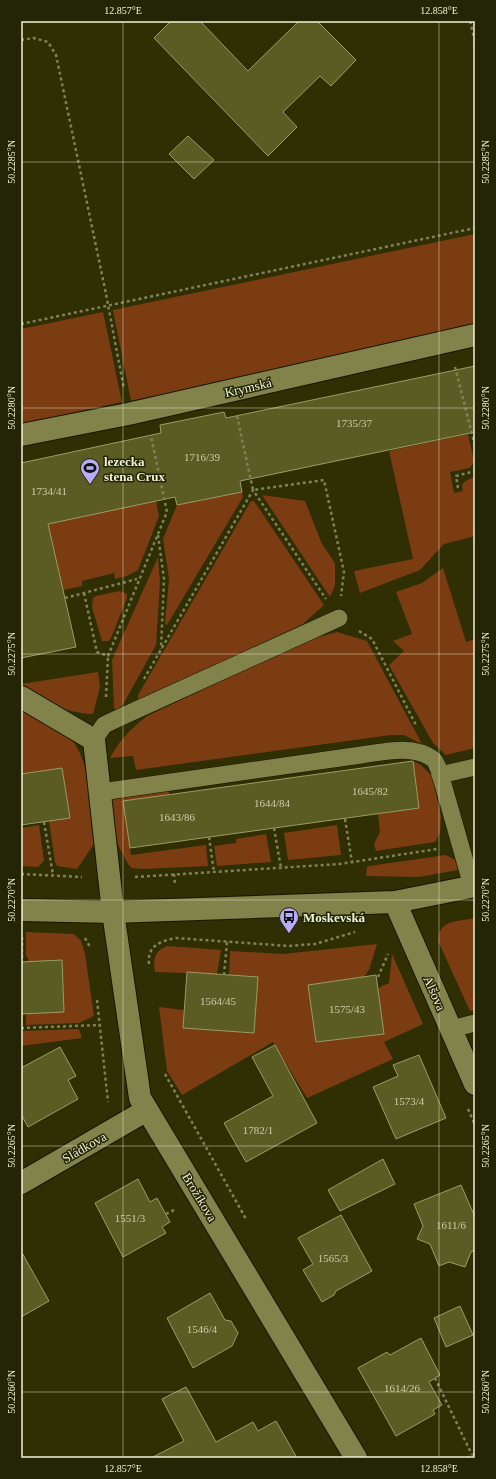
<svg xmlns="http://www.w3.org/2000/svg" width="496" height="1479" font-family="Georgia,serif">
  <rect width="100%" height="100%" fill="#2f2f03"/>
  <g fill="#7b3c12">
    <path d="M475 234V327L131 401 113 310Z"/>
    <path d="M103 312 122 402 21 424V329Z"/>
    <path d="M468 434 474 461 470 468 450 472 454 493 463 491 462 485C466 480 469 479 475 477V536L444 544 420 570 360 593 354 571 413 559 389 451Z"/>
    <path d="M242 492 243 497 167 625 165 624 169 579 163 539 177 505Z"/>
    <path d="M262 495 305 501 322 544 335 563V585L330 597Z"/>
    <path d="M156 500 159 516 138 570 127 576 115 579 114 573 82 581V586L63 590 48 524Z"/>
    <path d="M251 501H254L324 605 303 624 138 701V695Z"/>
    <path d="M158 557 160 582 156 645 120 710 117 711 114 708 112 660Z"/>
    <path d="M443 568 466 642 475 639V748L446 755 433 743 389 665 404 651 393 641 412 634 396 592 422 583Z"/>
    <path d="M120 591 127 594V598L111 638 109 641H102L92 607 93 598 96 596Z"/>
    <path d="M337 632 367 641 422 744 404 735H391L136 770 133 756 110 758C119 740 131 729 147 716L311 639Z"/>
    <path d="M98 672 100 687 93 714C64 713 46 701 21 688V684Z"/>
    <path d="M21 706C36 716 55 724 68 736 91 757 92 811 96 841L77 869 57 866 55 862 49 821 70 817 62 768 21 774Z"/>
    <path d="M413 761 421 765 432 776 441 816 440 833 435 842 376 851 374 844 380 832 378 814 419 808Z"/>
    <path d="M167 788 170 795 123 801 131 855 206 845 208 866 142 869 132 868 128 864 113 835 107 796Z"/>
    <path d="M39 825 44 861 38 867 21 866V828Z"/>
    <path d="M337 825 341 855 288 860 284 833Z"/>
    <path d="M266 834 271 862 217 866 214 846 236 843V839Z"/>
    <path d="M446 855 455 860 458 870 419 877 366 876 367 867 369 866Z"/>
    <path d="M475 918V1010L470 1011 438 941C439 919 457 922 475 918Z"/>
    <path d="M26 932 74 934 81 941 85 954 94 1016 79 1023 26 1025V1013L64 1012 62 960 28 962V957H26Z"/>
    <path d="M377 944 369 970 364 977 308 985 316 1042 384 1034 378 988 389 983 392 954 423 1024 384 1042 393 1059 307 1098 273 1042 182 1095 167 1071 159 1007 184 1010 183 1028 254 1033 258 977 229 975 230 951 283 954Z"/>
    <path d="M167 946 221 950 217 974 155 972C153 958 154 952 167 946Z"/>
    <path d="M79 1029 82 1038 21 1046V1031Z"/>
  </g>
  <g fill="#5b5c24" stroke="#9b9d64">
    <path d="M171 21H200L248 71 299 21H317L356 60 331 86 320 76 283 112 297 127 268 156 154 38Z"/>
    <path d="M188 136 214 160 194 179 169 154Z"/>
    <path d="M475 366V432L240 481 242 492 177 505 175 497 48 524 76 647 21 658V463L161 433 160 425 224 412 226 418Z"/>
    <path d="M413 761 419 808 130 848 123 801Z"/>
    <path d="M62 768 70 818 21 825V774Z"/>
    <path d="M62 960 64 1012 21 1014V962Z"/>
    <path d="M187 972 258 977 254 1033 183 1028Z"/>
    <path d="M376 975 384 1034 316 1042 308 985Z"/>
    <path d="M275 1045 317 1123 246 1162 224 1123 273 1096 252 1057Z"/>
    <path d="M60 1047 76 1076 68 1080 78 1099 28 1127 21 1114V1068Z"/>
    <path d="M419 1055 446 1118 396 1139 373 1087 398 1076 393 1065Z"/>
    <path d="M383 1159 395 1184 340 1211 328 1190Z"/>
    <path d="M138 1179 150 1202 157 1198 170 1222 162 1227 166 1233 123 1257 95 1203Z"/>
    <path d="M461 1185 475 1217V1250L471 1252 465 1267 449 1262 439 1266 430 1244 417 1239 423 1226 414 1204Z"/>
    <path d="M341 1215 372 1271 336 1291 334 1295 322 1302 303 1270 313 1264 298 1238Z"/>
    <path d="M21 1251 49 1301 21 1317Z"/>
    <path d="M210 1293 225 1320 231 1321 238 1333 232 1346 193 1368 167 1318Z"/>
    <path d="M460 1306 473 1335 446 1347 434 1318Z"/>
    <path d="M421 1338 440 1375 429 1382 442 1405 433 1410 435 1414 396 1436 358 1368 387 1352 390 1355Z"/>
    <path d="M186 1387 216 1442 253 1422 258 1431 276 1421 297 1458H151L184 1441 162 1399Z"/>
  </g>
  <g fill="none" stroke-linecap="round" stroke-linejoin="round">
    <g stroke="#171700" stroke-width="18">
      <g id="service">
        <path d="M94 740 104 725 123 716 339 618"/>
        <path d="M440 775 475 767"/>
        <path d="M101 792 361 755C383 752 413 744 433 759 436 761 437 766 439 770L472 886"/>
        <path d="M451 1029 475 1023"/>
      </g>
    </g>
    <g stroke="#171700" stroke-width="24">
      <g id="minor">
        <path d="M21 435 128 414 475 335"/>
        <path d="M21 697 94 740 113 912 140 1098 356 1458"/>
        <path d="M395 902 475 1084"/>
        <path d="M21 910 113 912 395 902 475 886"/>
        <path d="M21 1183 147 1110"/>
      </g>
    </g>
    <g stroke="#80815b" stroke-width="2.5" stroke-dasharray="3 3" stroke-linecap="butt">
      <path d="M470 21 475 42"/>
      <path d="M21 40 34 38 48 42 56 55 105 289 124 389"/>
      <path d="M21 324 475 228"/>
      <path d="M455 367 475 446"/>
      <path d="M237 416 253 490 324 480 344 572 341 596"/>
      <path d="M458 488 456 476 475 471"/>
      <path d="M158 535 164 579 161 649"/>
      <path d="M84 593 97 652 108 656 167 512 151 436"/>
      <path d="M65 598 137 579"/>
      <path d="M359 631 372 639 417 727"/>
      <path d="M144 679 253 490 326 599"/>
      <path d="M106 697 108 656"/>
      <path d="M345 819 352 862"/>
      <path d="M44 822 53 875"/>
      <path d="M274 828 281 868"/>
      <path d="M209 837 214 872"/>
      <path d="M21 874 82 877"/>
      <path d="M174 874 175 884"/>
      <path d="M135 877 340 864 437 849"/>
      <path d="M22 937V962"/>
      <path d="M85 938 90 947"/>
      <path d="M149 964C147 945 161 941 176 938L289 946 315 944 355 932"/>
      <path d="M224 975 227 942"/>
      <path d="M378 977 388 954"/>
      <path d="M97 1000 108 1102"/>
      <path d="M21 1028 100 1025"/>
      <path d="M165 1074 246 1219"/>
      <path d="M468 1109 475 1125"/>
      <path d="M166 1214 176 1209"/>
      <path d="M435 1378 472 1455"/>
      <path d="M467 1458 475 1454"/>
    </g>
    <use href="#service" stroke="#81834a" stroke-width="17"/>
    <use href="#minor" stroke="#81834a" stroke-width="22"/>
  </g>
  <path fill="none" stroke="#f0f2d4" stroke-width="1" stroke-opacity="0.45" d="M123 21V1458M439 21V1458M21 162H475M21 408H475M21 654H475M21 900H475M21 1146H475M21 1392H475"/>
  <defs>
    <g id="stadium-pin" transform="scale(1)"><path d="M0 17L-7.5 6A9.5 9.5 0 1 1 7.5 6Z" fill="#b6acf8" stroke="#242507"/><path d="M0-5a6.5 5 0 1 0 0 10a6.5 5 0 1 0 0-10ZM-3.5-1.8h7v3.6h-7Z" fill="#111"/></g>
    <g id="bus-pin" transform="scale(1)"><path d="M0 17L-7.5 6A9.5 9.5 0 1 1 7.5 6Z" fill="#b6acf8" stroke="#242507"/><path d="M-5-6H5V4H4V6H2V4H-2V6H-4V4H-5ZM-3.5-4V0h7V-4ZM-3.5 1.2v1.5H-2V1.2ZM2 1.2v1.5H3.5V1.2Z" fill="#111"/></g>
  </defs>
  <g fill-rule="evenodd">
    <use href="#stadium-pin" x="90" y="468"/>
    <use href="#bus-pin" x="289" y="917"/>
  </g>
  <g text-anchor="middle" stroke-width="3" stroke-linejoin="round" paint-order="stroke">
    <g font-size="11" fill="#cbcca8">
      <text x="354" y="427">1735/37</text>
      <text x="202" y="461">1716/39</text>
      <text x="49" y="495">1734/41</text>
      <text x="370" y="795">1645/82</text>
      <text x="272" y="807">1644/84</text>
      <text x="177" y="821">1643/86</text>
      <text x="218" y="1005">1564/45</text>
      <text x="347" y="1013">1575/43</text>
      <text x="409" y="1105">1573/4</text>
      <text x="258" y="1134">1782/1</text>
      <text x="130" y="1222">1551/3</text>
      <text x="451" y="1229">1611/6</text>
      <text x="333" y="1262">1565/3</text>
      <text x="202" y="1333">1546/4</text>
      <text x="402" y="1392">1614/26</text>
    </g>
    <g font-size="13" fill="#f0f2d4" stroke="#242507">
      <text transform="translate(248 387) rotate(-13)" y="5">Krymská</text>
      <text transform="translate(435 993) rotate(66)" y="5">Alšova</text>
      <text transform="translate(84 1147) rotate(-30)" y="5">Sládkova</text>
      <text transform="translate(200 1197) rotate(59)" y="5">Brožíkova</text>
    </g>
    <g font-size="13" font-weight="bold" fill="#f0f2d4" stroke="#242507" text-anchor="start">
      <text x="104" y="466">lezecka<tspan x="104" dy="15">stena Crux</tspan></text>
      <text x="303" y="922">Moskevská</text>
    </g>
  </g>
  <rect width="496" height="1479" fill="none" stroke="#242507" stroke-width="44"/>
  <rect x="22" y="22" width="452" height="1435" fill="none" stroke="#f0f2d4" stroke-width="1.5"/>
  <g font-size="10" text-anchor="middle" fill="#f0f2d4">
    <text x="123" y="14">12.857°E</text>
    <text x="439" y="14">12.858°E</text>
    <text transform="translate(11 162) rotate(-90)" y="4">50.2285°N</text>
    <text transform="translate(485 162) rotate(-90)" y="4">50.2285°N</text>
    <text transform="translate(11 408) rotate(-90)" y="4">50.2280°N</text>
    <text transform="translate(485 408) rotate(-90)" y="4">50.2280°N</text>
    <text transform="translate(11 654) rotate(-90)" y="4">50.2275°N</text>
    <text transform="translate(485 654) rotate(-90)" y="4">50.2275°N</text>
    <text transform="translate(11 900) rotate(-90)" y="4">50.2270°N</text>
    <text transform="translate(485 900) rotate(-90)" y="4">50.2270°N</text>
    <text transform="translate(11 1146) rotate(-90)" y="4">50.2265°N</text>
    <text transform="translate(485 1146) rotate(-90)" y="4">50.2265°N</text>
    <text transform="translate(11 1392) rotate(-90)" y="4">50.2260°N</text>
    <text transform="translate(485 1392) rotate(-90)" y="4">50.2260°N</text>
    <text x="123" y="1472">12.857°E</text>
    <text x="439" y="1472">12.858°E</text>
  </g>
</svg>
